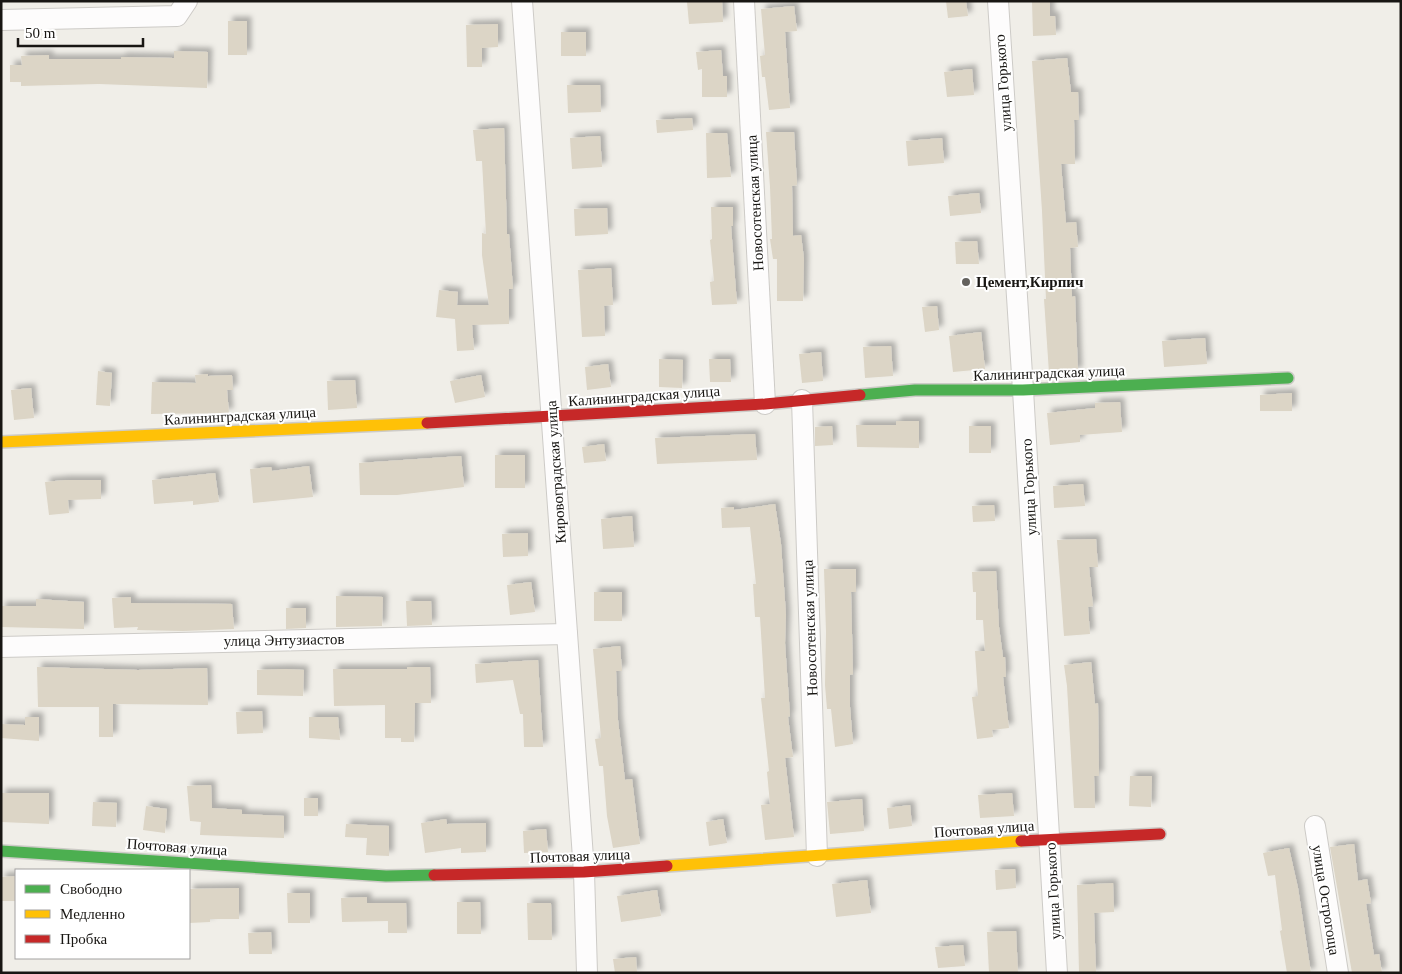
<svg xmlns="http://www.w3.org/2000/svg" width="1402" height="974" font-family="'Times New Roman',serif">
  <defs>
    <filter id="shadow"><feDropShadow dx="4.5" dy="-4.5" stdDeviation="2.5" flood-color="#0004"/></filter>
  </defs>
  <rect width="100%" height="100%" fill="#f0eee8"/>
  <g fill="#dcd5c6" filter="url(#shadow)">
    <path d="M722 1 723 22 689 24 687 2Z"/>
    <path d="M946 1H966L968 16 948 18Z"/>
    <path d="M1032 1H1050V16H1055L1056 35 1033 36Z"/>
    <path d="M794 6 797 31 785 32 790 108 769 110 765 77H762L760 56 765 55 761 9Z"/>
    <rect x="228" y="21" width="19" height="34"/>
    <path d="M498 24V47L482 48V67H467L466 25Z"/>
    <rect x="561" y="32" width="25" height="24"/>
    <path d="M721 50 723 76H727V97H702V69L698 70 696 52Z"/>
    <path d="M174 51 208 52 207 88 99 84 21 86V82H10V65H22L21 56 49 55V59H121V57L174 58Z"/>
    <path d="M1067 58 1071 92H1078L1079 120H1074L1075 164H1061L1066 223 1076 222 1078 247 1070 248 1072 297 1075 296 1078 372 1049 373 1044 299H1046L1042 211 1032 61Z"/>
    <path d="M972 69 974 95 947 97 944 72Z"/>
    <path d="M567 85H600L601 112 568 113Z"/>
    <path d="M692 118 693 130 657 133 656 120Z"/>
    <path d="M504 128 507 234H509L513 289H509V324L472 325 474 350 457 351 455 319 436 317 439 290 458 292 457 305H489L482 255V233L486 234 482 161H476L473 130Z"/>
    <path d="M766 132H794L797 185 792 186 793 236 801 235 804 259 803 301H777V259H773L770 239H772L770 187Z"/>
    <path d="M706 133H727L731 177 707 178Z"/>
    <path d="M600 136 602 167 572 169 570 138Z"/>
    <path d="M942 138 944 163 908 166 906 141Z"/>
    <path d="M979 193 981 213 950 216 948 196Z"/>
    <path d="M711 207H733V226H731L737 304 712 305 710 282 714 281 710 240 712 239Z"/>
    <path d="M607 208 608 234 575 236 574 209Z"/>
    <path d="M977 241 979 264H956L955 242Z"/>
    <path d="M611 268 613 305 604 306 605 336 582 337 578 270Z"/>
    <path d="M937 306 939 330 925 332 922 307Z"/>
    <path d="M981 332 985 369 953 372 949 336Z"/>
    <path d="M1205 338 1207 364 1164 367 1162 341Z"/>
    <path d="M891 346 893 376 865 378 863 347Z"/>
    <path d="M821 352 823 381 802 383 799 354Z"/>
    <path d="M659 359 683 360 682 388 659 387Z"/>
    <path d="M709 359H730L731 382H710Z"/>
    <path d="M608 364 611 387 587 390 585 367Z"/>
    <path d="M98 371 112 373 110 406 96 405Z"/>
    <path d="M208 374V376L232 375 233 390H227L229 413 151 414 152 382 196 383 195 375Z"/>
    <path d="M481 375 485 397 455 403 450 381Z"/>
    <path d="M355 380 357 408 328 410 327 381Z"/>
    <path d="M31 388 34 418 14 420 11 390Z"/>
    <path d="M1292 393V411H1260V395Z"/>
    <path d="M1120 402 1122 432 1080 435V442L1050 445 1047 413 1095 408V403Z"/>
    <path d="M896 421H919V448L857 447 856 425H896Z"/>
    <path d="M832 426 833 445 815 446V427Z"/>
    <rect x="969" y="426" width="22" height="27"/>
    <path d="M755 434 757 460 657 464 655 438Z"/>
    <path d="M604 444 606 461 584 463 582 447Z"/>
    <rect x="495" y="455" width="30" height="33"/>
    <path d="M461 456 464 487 397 495H360L359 463Z"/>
    <path d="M309 466 313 497 253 503 250 469 271 467 272 471Z"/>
    <path d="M215 473 219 502 193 505V501L154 504 152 480Z"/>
    <path d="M65 480H101V499L68 500 69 513 49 515 45 482Z"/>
    <path d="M1083 484 1085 506 1054 508 1053 486Z"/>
    <path d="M775 504 781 544 786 615 785 643 790 716 788 717 793 757 785 758 794 837 765 840 761 805 770 804 767 772 769 771 761 698H765L760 617H755L753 584H756L750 527 722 528 721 508 734 507V510Z"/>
    <path d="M994 505 995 521 973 522 972 506Z"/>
    <path d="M632 516 634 547 603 549 601 519Z"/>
    <path d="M528 533V556L503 557 502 534Z"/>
    <path d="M1096 539 1098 567H1089L1093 606 1088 607 1090 634 1064 636 1057 540Z"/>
    <path d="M824 569H856V592H851L853 674 850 675V707L853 744 835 747 831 709H827L825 685 826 632Z"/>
    <path d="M996 571 999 627 1003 657H1005L1006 677H1003L1009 728 992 730 993 737 977 739 972 697 978 696 975 651H985L983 620H976V592H973L972 572Z"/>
    <path d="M531 582 535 612 510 615 507 585Z"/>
    <rect x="594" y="592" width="28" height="29"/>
    <path d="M336 596 383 597 382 626 336 627Z"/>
    <path d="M131 597V603L232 604 234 629 183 631 137 630 138 627 114 628 112 598Z"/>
    <path d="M36 599 84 602V629L1 627V606H36Z"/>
    <path d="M406 601H431L432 625 407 626Z"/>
    <path d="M286 608H306V628L286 629Z"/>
    <path d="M620 646 622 671H616L618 720 625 780 632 779 640 844 613 848 607 816 603 766H599L595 739 601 738 593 649Z"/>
    <path d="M538 660 543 747H524L523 714H520L513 680 476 683 475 664Z"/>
    <path d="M1091 662 1095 704 1098 703 1099 776H1094L1095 808H1074L1067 686 1064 665Z"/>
    <path d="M37 667 138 670 207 668 208 705 113 704V737H99V707H38Z"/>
    <path d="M407 667H430L431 703H415L414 742H401V738H385V705L334 706 333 669H407Z"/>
    <path d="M286 669 304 670 303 696 257 695V670Z"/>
    <path d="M262 711 263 733 237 734 236 712Z"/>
    <path d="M25 717H39V741L1 738V724L25 725Z"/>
    <path d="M309 717H338L340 740 309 738Z"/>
    <path d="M1130 776H1152L1151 807 1129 806Z"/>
    <path d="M211 785 212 808 242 810V814L284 816V838L200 835 201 822 190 821 187 786Z"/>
    <path d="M1 793H49V824L1 822Z"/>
    <path d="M1012 793 1014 816 980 818 978 795Z"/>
    <rect x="304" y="798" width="14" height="18"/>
    <path d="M862 799 864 831 830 834 827 802Z"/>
    <path d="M93 802 117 803 116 827 92 826Z"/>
    <path d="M910 805 912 826 889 829 887 808Z"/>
    <path d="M146 806 167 809 165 833 143 830Z"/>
    <path d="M446 819 447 824 486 823V852L461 853V848L425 853 421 823Z"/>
    <path d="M723 819 727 843 709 846 706 822Z"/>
    <path d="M346 824 389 826V856L366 855 367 838 345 837Z"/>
    <path d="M546 829 548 852 524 853 523 831Z"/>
    <path d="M1354 844 1358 881 1367 879 1371 903 1366 904 1374 955 1379 954 1382 973H1352L1330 847Z"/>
    <path d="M1289 848 1298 888 1311 973H1287L1280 931 1282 930 1275 875 1268 876 1263 853Z"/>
    <path d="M1015 869 1016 888 996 890 995 870Z"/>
    <path d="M16 876V901H1V877Z"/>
    <path d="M867 880 871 913 836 917 832 884Z"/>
    <path d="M1113 883 1114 912 1094 913 1096 973H1079L1077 885Z"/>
    <path d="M239 888V919H210V922L189 923V889Z"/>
    <path d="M657 890 661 916 621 922 617 896Z"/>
    <path d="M287 893H310V923H288Z"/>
    <path d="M367 897V903H406L407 933H388V921L342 922 341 898Z"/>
    <path d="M457 902H480L481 934H457Z"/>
    <path d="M527 903H551L552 940H528Z"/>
    <path d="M1016 931 1018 973H989L987 932Z"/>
    <path d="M271 932 272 954H249L248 933Z"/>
    <path d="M963 945 965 966 938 968 935 947Z"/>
    <path d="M636 957 637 973H615L613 959Z"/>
  </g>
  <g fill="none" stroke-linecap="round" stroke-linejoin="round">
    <g stroke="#cdcbc7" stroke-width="22">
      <g id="street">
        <path d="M522 1 584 872 587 973"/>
        <path d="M744 1 765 404"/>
        <path d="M998 1 1023 390 1057 973"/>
        <path d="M1 20 177 16 187 1"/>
        <path d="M802 400 817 856"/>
        <path d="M1 647 567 634"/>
        <path d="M1315 826 1338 973"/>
      </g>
    </g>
    <g stroke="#cdcbc7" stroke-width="14">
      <g id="fast">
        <path d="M860 395 915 390H1023L1288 378"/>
        <path d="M1 851 386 876 434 875"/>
      </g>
    </g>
    <g stroke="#cdcbc7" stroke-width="14">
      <g id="slow">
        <path d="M1 442 427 423"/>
        <path d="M667 866 1021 841"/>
      </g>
    </g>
    <g stroke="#cdcbc7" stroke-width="14">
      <g id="jam">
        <path d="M427 423 765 404 860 395"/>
        <path d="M1021 841 1160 834"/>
        <path d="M434 875 584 872 667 866"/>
      </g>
    </g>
    <use href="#street" stroke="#fdfcfc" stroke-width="20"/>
    <use href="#fast" stroke="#4caf50" stroke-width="11"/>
    <use href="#slow" stroke="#ffc107" stroke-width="11"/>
    <use href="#jam" stroke="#c62828" stroke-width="11"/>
  </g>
  <circle fill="#64625e" stroke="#fff" stroke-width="2" cx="966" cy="282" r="5"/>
  <g text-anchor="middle" stroke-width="4" stroke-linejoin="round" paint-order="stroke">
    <g font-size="15" fill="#181613" stroke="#fff">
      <text transform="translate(1003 83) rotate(-94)" y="5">улица Горького</text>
      <text transform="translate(755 203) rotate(-93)" y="5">Новосотенская улица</text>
      <text transform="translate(1049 373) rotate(-2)" y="5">Калининградская улица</text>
      <text transform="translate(644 396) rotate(-4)" y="5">Калининградская улица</text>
      <text transform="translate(240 416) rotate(-3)" y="5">Калининградская улица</text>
      <text transform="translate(556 472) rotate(-94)" y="5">Кировоградская улица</text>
      <text transform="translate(1029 487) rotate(-93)" y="5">улица Горького</text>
      <text transform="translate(810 628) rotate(-92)" y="5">Новосотенская улица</text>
      <text transform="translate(284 640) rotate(-1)" y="5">улица Энтузиастов</text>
      <text transform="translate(984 829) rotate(-4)" y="5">Почтовая улица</text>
      <text transform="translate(177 847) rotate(4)" y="5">Почтовая улица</text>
      <text transform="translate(580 856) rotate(-2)" y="5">Почтовая улица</text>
      <text transform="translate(1053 891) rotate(-93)" y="5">улица Горького</text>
      <text transform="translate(1326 900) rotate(81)" y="5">улица Острогоща</text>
    </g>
    <g font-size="15" font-weight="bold" fill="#181613" stroke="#fff" text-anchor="start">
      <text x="976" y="287">Цемент,Кирпич</text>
    </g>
  </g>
  <rect width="1402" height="974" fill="none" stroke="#181613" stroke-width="5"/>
  <rect x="15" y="869" width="175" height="90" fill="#ffffff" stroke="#a3a2a1"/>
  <rect x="25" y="885" width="25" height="8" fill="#4caf50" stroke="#a3a2a1"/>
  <text x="60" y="894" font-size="15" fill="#181613">Свободно</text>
  <rect x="25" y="910" width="25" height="8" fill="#ffc107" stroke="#a3a2a1"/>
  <text x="60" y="919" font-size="15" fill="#181613">Медленно</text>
  <rect x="25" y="935" width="25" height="8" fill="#c62828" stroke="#a3a2a1"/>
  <text x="60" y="944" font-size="15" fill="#181613">Пробка</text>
  <path d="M18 38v8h125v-8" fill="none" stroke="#181613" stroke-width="2.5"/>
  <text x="25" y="38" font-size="15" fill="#181613" stroke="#ffffff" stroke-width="4" paint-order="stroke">50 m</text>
</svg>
